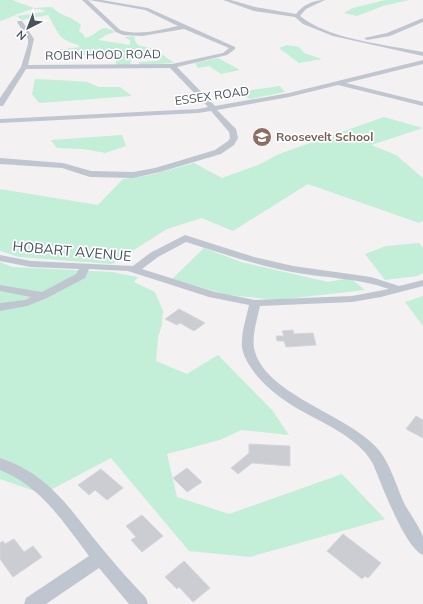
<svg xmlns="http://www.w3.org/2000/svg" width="423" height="604" font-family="Mulish,sans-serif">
  <rect width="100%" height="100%" fill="#f3f1f1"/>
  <g fill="#c3eed8">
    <path d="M0 0H12L34 8 52 7C61 17 70 15 81 25L79 31 84 35 85 38C99 35 99 22 115 32L106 35 98 40 130 45V40L124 37 134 36 135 41 138 45 156 50 174 63 139 65V62L158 61 160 59 157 55 150 54 130 57 131 65H116L115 56 111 54C97 54 66 58 57 50L80 47 78 45C57 39 59 33 48 15L22 20 17 16 43 12 45 11C32 4 13 18 0 21Z"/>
    <path d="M385 0H409L383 6 357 16 344 13 353 8Z"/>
    <path d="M287 45 299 47 304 53 322 59 299 63 279 48Z"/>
    <path d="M218 58 240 70 221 74 209 66 198 68 195 63Z"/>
    <path d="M35 79 74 81 87 82 99 87H120L132 96 39 103 32 94Z"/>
    <path d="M280 86 285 92 250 99 238 92Z"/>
    <path d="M384 117 423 128 371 145 396 155 423 178V221L419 223 308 184 233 231 202 218 167 229 112 264 19 257 0 251V189L98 205 123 179 150 175 194 163 222 178 258 165 279 154Z"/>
    <path d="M122 135 126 146 105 153 83 149 57 148 51 140Z"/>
    <path d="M419 243 423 248V273L417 276 385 280 365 254 386 246Z"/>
    <path d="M204 248 241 262 328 282 350 278 365 290 277 300 228 295 172 279Z"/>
    <path d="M0 262 12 267 112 272 138 277 134 282 155 292 163 311 162 325 158 337 156 361 187 374 218 355 272 410 289 435 241 430 220 440 167 454 177 497 229 514 342 474 385 519 250 557 189 551 111 458 43 494 0 479Z"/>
    <path d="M423 296V326L405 302Z"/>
  </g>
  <g fill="#cbcdd3" stroke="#d5d6dc">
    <path d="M179 309 194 317 205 323 194 331 180 323 177 325 165 319Z"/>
    <path d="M293 330 294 334 313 333 316 345 286 347 284 341H277L276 336H284L282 331Z"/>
    <path d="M416 416 423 420V438L406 429Z"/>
    <path d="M249 444 290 446V466L252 463 238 474 231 468 249 453Z"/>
    <path d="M187 468 202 482 187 492 173 478Z"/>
    <path d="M101 469 123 488 107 500 95 490 89 495 78 485Z"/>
    <path d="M142 515 163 536 142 552 131 540 136 537 126 526Z"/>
    <path d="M343 534 381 563 368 578 365 576 362 579 327 551Z"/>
    <path d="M14 539 24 552 33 546 42 557 13 577 0 559V543L3 541 5 544Z"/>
    <path d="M184 561 210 588 193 602 179 587 177 589 165 577Z"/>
  </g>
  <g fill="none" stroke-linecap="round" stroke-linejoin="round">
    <g fill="#c0c6cf" fill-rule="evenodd">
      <path d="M82 0H88L120 30C139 36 159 30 178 26L145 10 89 0H102L148 8 235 47V49L227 55 177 67 215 106 289 93 423 60V64L346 83 423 102V106L338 85 289 97 217 110 236 129 238 138 234 145 221 154 160 172 133 178 90 177 62 168 0 164V158L63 163 91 171 133 172 155 168 215 150 228 141 230 138 229 132 211 111 198 113 0 123V119L198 109 208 107 170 68 26 69 3 106H0V98L21 67 28 44V39L17 22 18 21H22L34 39 28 65 172 64 223 53 229 48 184 29 142 36 123 35 116 32Z"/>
      <path d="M223 0H231L255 7 296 14C303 5 313 0 325 0L306 9 300 16C327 39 388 45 423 52V56L333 36 303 24 295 17 254 11Z"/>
      <path d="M423 18V22L390 36 367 40 364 38 387 33Z"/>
      <path d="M185 235 254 257 293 266 371 277 399 286 423 280V286L381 297 352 302 260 306C257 320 252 335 254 348 263 394 347 414 377 448 390 462 397 488 405 505 409 512 422 531 423 537 423 542 423 549 423 555 405 548 381 483 373 464 358 435 316 421 290 404 276 395 264 385 254 372 249 365 243 356 242 347 241 333 246 319 249 305L209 297 128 271 89 269 85 278 47 298 27 306 0 311V303L25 300 31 297 0 291V285L42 292 76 274 79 269 31 267 0 261V255L31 261 133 266 150 253ZM186 242C221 253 255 265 292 272 324 278 358 278 389 289L352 296 255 300 215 292 142 269 158 257Z"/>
      <path d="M0 458C53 476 71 512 105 552 118 568 132 583 146 598L148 604H129L99 568 46 604H24L26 598 89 556C64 523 41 486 0 470Z"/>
    </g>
  </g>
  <defs>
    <g id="school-disc" transform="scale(1)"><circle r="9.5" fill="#8d6e63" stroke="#fff"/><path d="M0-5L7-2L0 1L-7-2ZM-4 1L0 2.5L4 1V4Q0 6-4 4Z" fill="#fff"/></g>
  </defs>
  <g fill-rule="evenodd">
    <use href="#school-disc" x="262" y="137"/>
  </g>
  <g text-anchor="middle" stroke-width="3.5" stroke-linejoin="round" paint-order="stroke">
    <g font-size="12" fill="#4a525e" stroke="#fff">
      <text transform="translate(103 55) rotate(-1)" y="4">ROBIN HOOD ROAD</text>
      <text transform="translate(212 96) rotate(-8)" y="4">ESSEX ROAD</text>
    </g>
    <g font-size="12" font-weight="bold" fill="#785e54" stroke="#fff" text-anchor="start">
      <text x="276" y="141">Roosevelt School</text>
    </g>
    <g font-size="14" fill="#4a525e" stroke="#fff">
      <text transform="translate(72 251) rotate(5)" y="5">HOBART AVENUE</text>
    </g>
  </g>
  <g transform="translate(28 28) rotate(222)" stroke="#ffffff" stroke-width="3" paint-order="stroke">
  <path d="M0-3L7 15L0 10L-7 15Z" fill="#4a525e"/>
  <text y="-6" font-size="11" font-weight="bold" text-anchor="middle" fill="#4a525e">N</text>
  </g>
</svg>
